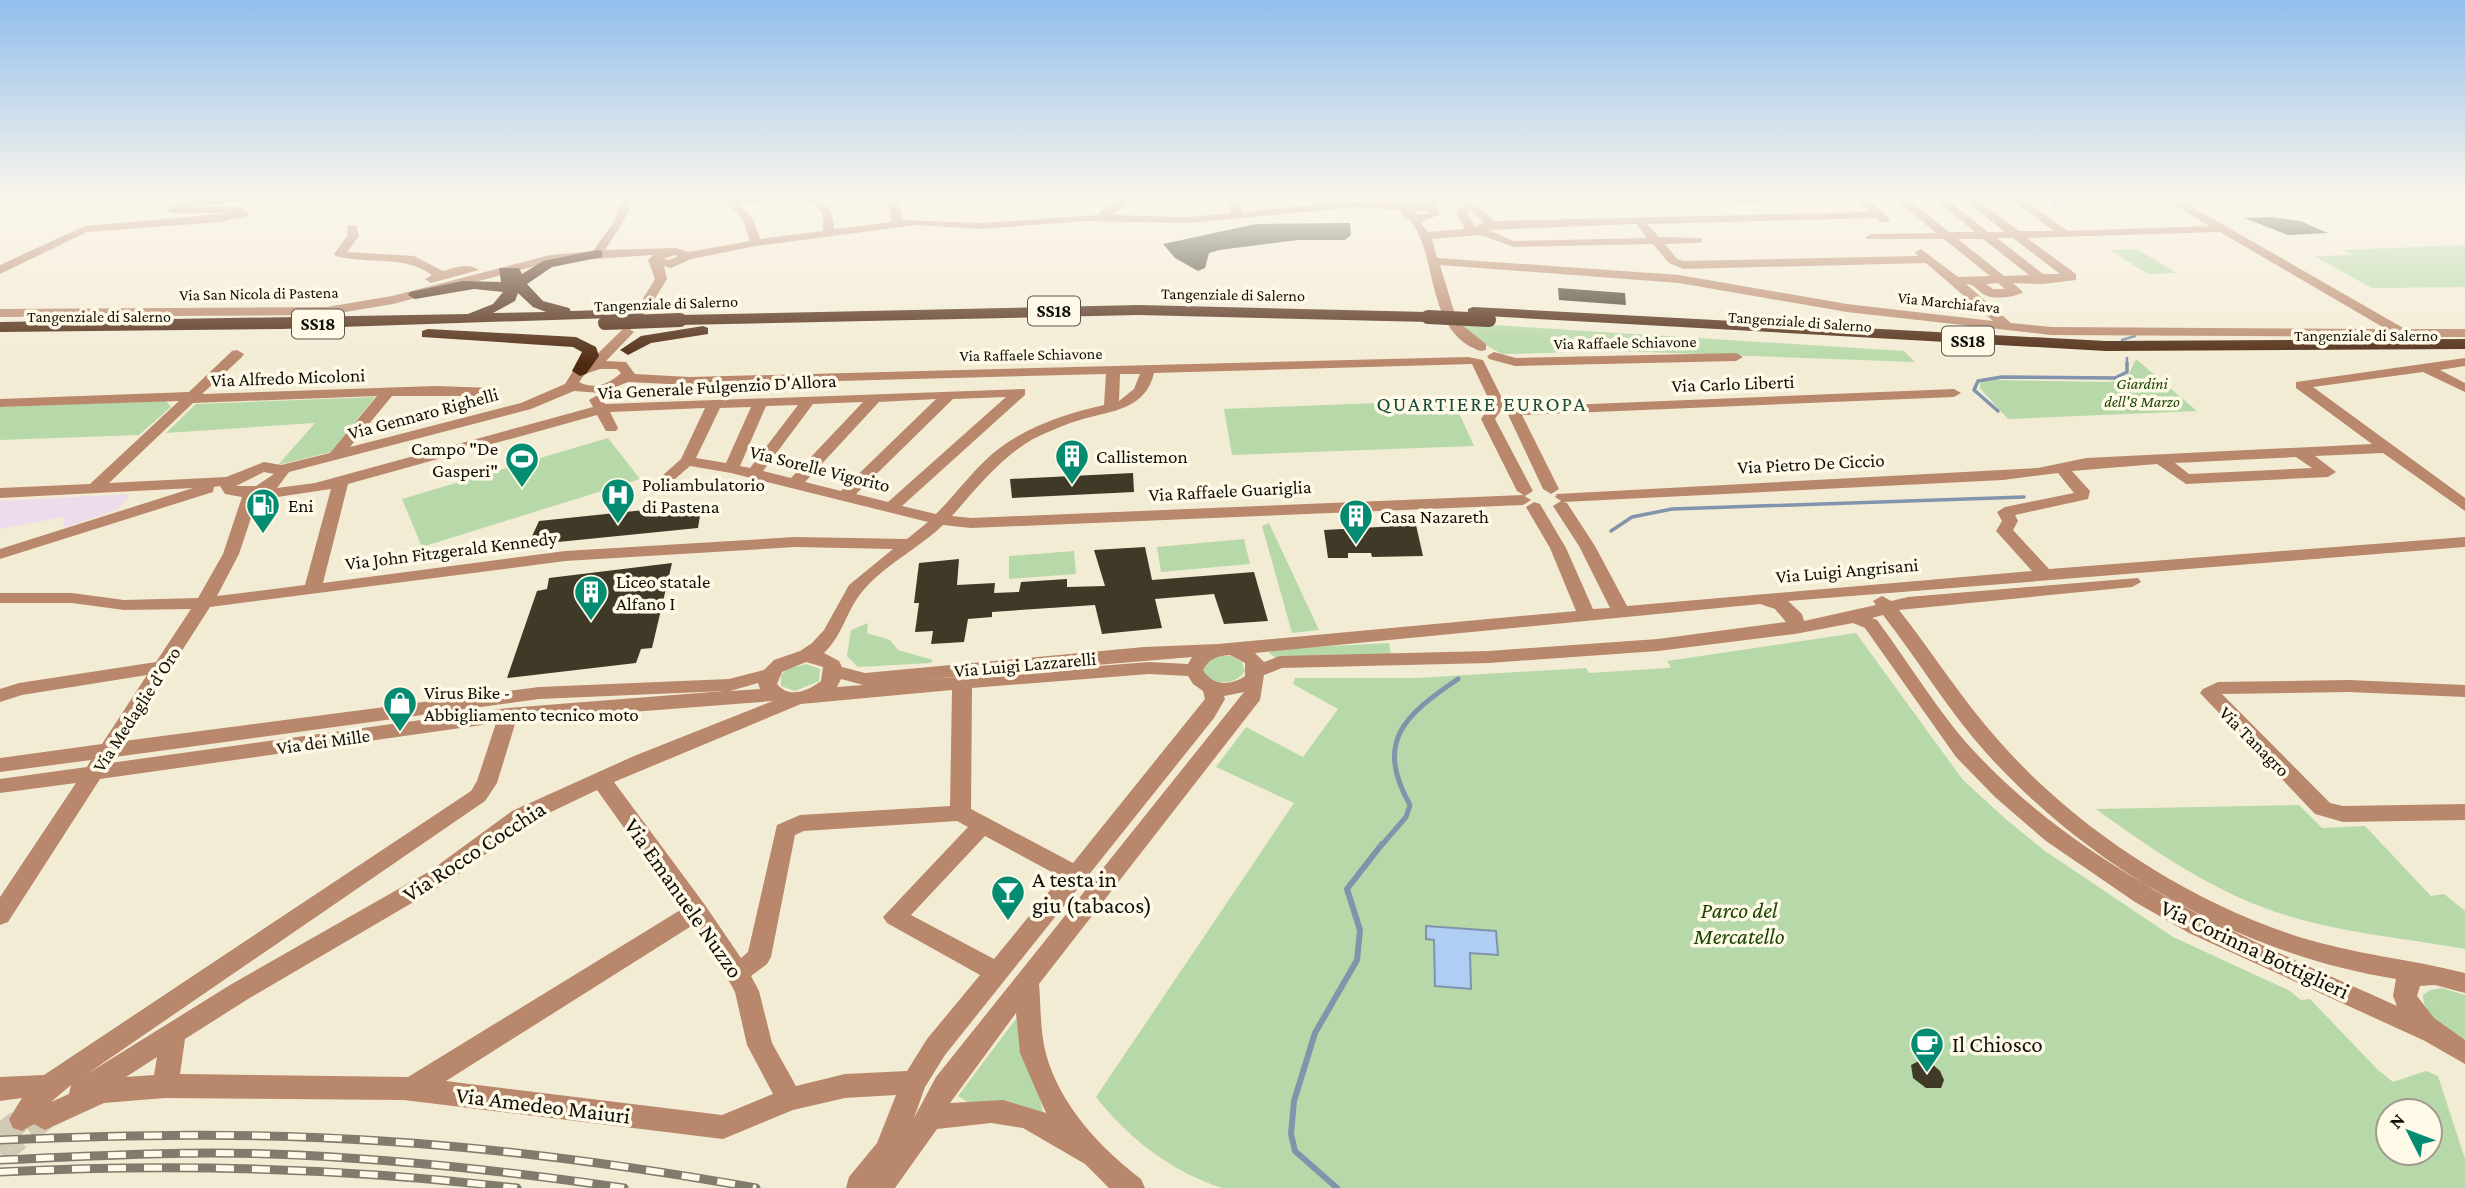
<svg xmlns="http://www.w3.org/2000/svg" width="2465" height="1188" font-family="'Crimson Pro',serif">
  <rect width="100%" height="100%" fill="#f3ecd5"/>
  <path fill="#eedbeb" d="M131 494 116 510 64 528 63 517 0 529V501Z"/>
  <g fill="#b7d9a9" fill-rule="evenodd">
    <path d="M2465 245V287L2372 288 2314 256 2352 255 2343 250Z"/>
    <path d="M2137 249 2176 273 2148 274 2110 250Z"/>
    <path d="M1461 323 1904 351 1915 362 1619 351 1502 354 1475 339Z"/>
    <path d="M2136 359 2197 411 2008 419 1980 388V383L1994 380 2109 382 2127 378Z"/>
    <path d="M375 397 331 452 278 465 315 423 166 433 196 404Z"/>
    <path d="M1453 400 1474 446 1232 455 1224 409Z"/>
    <path d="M166 401 171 407 139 435 0 440V407Z"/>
    <path d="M608 438 640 479 422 547 402 499Z"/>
    <path d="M1269 523 1319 630 1292 633 1262 526Z"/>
    <path d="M1244 539 1250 564 1161 572 1157 547Z"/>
    <path d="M1074 551 1076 574 1009 579V556Z"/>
    <path d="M868 623 867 633 890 640 898 650 933 660 931 663 858 667 847 656 851 630Z"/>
    <path d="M1856 633 1963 780 2008 821 2045 851 2173 937 2290 991 2301 1000 2310 999 2377 1069 2393 1082 2426 1071 2438 1076 2465 1159V1188H1222C1171 1171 1130 1140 1096 1097L1294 803 1216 767 1246 727 1303 757 1338 709 1293 684 1295 678H1416L1586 668 1589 673 1668 668 1671 667 1667 661ZM2388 1111H2430V1153H2388Z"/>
    <path d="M1389 643 1391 655 1276 658 1269 653 1274 649Z"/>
    <path d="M1217 656H1231L1242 662 1245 671C1236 684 1221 685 1208 678L1203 670 1206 662Z"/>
    <path d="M806 664 820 669 819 681 795 691 781 686V675L787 669Z"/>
    <path d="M2299 805 2322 828 2365 826 2431 896 2444 894 2465 911V949C2410 939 2344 933 2292 917 2221 897 2155 852 2096 809Z"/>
    <path d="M2442 988 2465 995V1040C2447 1032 2423 1017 2423 995L2430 990Z"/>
    <path d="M1021 1012 1044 1116 1001 1102H968L958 1096Z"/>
  </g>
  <path fill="#b0cdf3" stroke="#8194ac" stroke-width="2" d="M1426 926 1496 931 1498 955 1470 953 1471 989 1435 986 1434 940 1426 939Z"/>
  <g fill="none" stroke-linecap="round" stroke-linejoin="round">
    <g stroke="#8194ac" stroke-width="2.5">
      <path d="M2054 206 2057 203 2055 197"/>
      <path d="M2122 340 2135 336"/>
      <path d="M2127 358V365"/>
    </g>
    <g stroke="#8194ac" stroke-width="3.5">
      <path d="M1998 411 1974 390 1978 381 2002 377 2115 378 2127 372V363"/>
      <path d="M1611 531 1632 517 1672 509 2024 497"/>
    </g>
    <path stroke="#8194ac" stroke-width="5" d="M1381 846 1406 817 1410 805C1374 741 1405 715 1458 679"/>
    <path stroke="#8194ac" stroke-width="6" d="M1337 1188 1295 1151 1291 1134 1294 1101 1315 1033 1357 960 1360 930 1347 889 1382 844"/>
  </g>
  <g fill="#3f3a27">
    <path d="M2272 217 2300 221 2328 233 2288 235 2244 218Z"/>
    <path d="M1350 223 1351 235 1345 240H1298L1219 250 1209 253 1205 268 1198 271 1175 258 1163 244 1256 224Z"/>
    <path d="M1558 288 1625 293 1626 305 1559 300Z"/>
    <path d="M1133 473 1134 492 1012 498 1010 479Z"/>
    <path d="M702 504 698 528 528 545 539 521Z"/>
    <path d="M1416 525 1423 556 1372 557 1371 553H1348V558H1328L1324 530Z"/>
    <path d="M1145 547 1152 580 1254 572 1268 621 1224 624 1214 594 1155 599 1162 628 1102 634 1095 605 992 612V617L968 619 964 642 931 644 933 631 915 632 919 603H914L919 563 959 559 957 585 995 583 994 593 1019 592 1021 582 1067 579V587L1105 586 1094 550Z"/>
    <path d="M672 563 652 648 641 649 636 663 507 678 537 591 547 589 549 578Z"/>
    <path d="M1919 1061 1931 1063 1940 1071 1944 1080 1941 1088H1926L1913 1078 1911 1065Z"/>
  </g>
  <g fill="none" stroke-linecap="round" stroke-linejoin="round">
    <g stroke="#d1cbb6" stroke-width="24" stroke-dasharray="24 12" stroke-linecap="butt">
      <path d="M0 1136 22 1119"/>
      <path d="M0 1153 45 1118"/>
    </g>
    <g fill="#b9876b" fill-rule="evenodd">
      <path d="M219 197H257L252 200 189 207H240L248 212V216L220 222 87 232 0 274V265L85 226 232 213H172L167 210 185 201Z"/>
      <path d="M623 197H633C628 219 616 232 605 250L676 248 689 252 750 241 743 220 721 197 815 199C830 206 833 213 834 229L891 222 888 197H898L902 220 981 223 1099 215 1104 208 1115 204 1117 197H1127L1125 206 1110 215 1188 217 1231 213 1228 197H1238L1242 212 1357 201 1417 204 1442 197H1460L1433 206 1442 214 1420 222 1428 232 1465 229 1456 212 1467 203 1477 205 1494 221 1870 212 1858 200 1736 203 1731 200 1734 197H1867L1890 220 1888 222H1880L1876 218 1647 224 1659 237 1702 238V242L1698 243 1665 244 1677 259 1684 261 1918 256 1915 252 1921 249 1958 277 1990 276 1944 239H1867L1865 237 1871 234 1936 233 1893 197H1905L1949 232H1975L1932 197H1944L1988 232H2005L1961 197H1973L2019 231H2054L2008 197H2020L2068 231 2209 226 2162 197H2175L2405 329H2465V337L2051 335 1847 312 1679 283 1440 265 1457 321 1486 344V350L1481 351C1418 331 1442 233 1400 214L1401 210 1357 207 1188 223 1084 221 981 229 916 225 756 246 691 259 671 268 664 266 667 279 646 313 642 314 636 310 655 279 648 260 653 255 550 262 393 304 327 315 0 317V309L327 307 392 296 550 255 593 251 613 223ZM768 202C782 201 815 197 822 214 824 218 823 226 823 231L760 239 753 219 739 204ZM1417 210 1428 212 1429 213 1421 215 1413 212ZM1470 210 1484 223 1475 227 1467 212ZM1636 224 1647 238 1514 241 1488 230ZM2220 232 2386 329 2051 327 2011 323 1966 284C1975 284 1977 291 1985 295 1994 300 2016 297 2023 292L2013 283 2043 284 2076 280V274L2027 238ZM1480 235 1514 247 1653 244 1669 263 1683 269 1926 263 1993 321 1847 304 1679 275 1437 258 1432 239ZM1997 238H2013L2060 274H2043ZM1958 239H1983L2029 275 2004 276ZM675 255 678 256 670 260 663 259ZM1998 283 2005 289H1993L1986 284Z"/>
      <path d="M348 225H356L359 236 347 252 414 256 443 271C454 268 469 262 479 270L431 283 425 279 432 275C403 254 369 265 336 256L334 254 347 236Z"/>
      <path d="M628 328 634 332 606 361 626 362 635 374 689 377 1468 357 1483 360 1503 400 1514 399 1518 407 1954 389 1961 393 1954 397 1522 415 1559 489 1551 494 1543 489 1504 406 1495 419 1533 491 1525 496 1517 491 1481 419 1491 404 1472 364 1154 373C1146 409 1112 411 1083 419 1066 424 1049 431 1033 439 1000 458 977 488 952 516L971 518 1523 495 1531 500 1523 505 971 528 943 525C918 549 884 565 862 592 846 611 843 635 824 653L839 661 842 667 865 673 1144 647 1218 644 1576 611 1550 548 1526 507 1534 502 1540 504 1566 548 1593 609 1610 608 1579 546 1553 506 1561 501 1555 497 1557 494 2038 468 2086 458 2372 444 2296 388V382L2465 358V366L2440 370 2465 383V392L2423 372 2313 387 2465 498V511L2383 453 2315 456 2336 472 2328 477 2186 484 2157 464 2072 471 2090 491 2088 499 2015 515 2018 521 2013 530 2049 569 2465 537V547L1788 601 1802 614 1804 621 1876 605 1873 601 1882 596 1891 601 1908 597 2138 578 2141 582 2132 587 1899 610C1933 653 1962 700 1999 741 2076 829 2188 901 2299 937 2353 954 2410 959 2465 973V993L2435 985 2420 986 2417 996 2434 1018 2465 1040V1064L2425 1041 2189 933 2135 902 2046 841 1995 797 1956 757 1865 628 1853 623 1795 634 1658 651 1489 663 1282 668 1264 675 1260 700 1039 984C1041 1007 1040 1032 1046 1054 1060 1105 1100 1148 1141 1179L1145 1188H1109L1085 1164 1023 1128 991 1123 937 1129 895 1188H846L849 1177 877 1143 896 1095 845 1098 793 1110 723 1139 404 1100 165 1098 104 1103 45 1130 34 1124 22 1131 13 1128 9 1119 22 1098 0 1101V1077L44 1075 471 791 477 781 496 723 100 779 8 922 0 925V897L76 783 0 793V779L87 767 91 760 0 772V758L102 744 147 675 22 695 0 702V689L19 683 156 662 191 609 124 610 72 603H0V593H72L124 600 198 598 223 554 242 497 225 494 220 486 214 487 213 492 0 559V549L193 488 0 498V488L90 484 179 401 0 407V399L189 392 232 351 237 350 244 354 242 357 202 394 436 386 493 388 500 392 493 396H392L350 447 521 403 565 384 575 368 587 364 623 329ZM600 369H617L621 373C609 384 594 390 579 382L585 374ZM1106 374 1104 405C1063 414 1023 428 991 455 971 473 955 495 936 514L902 506 1025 395V389L605 404 601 397 596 396 589 400 593 407 315 483 277 488 289 472 531 409 574 391 601 393 628 382 689 385ZM1120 374H1140L1134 389 1119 401ZM377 396 330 453 281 465 264 462 226 477 109 483 193 403ZM1006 397 888 502 856 494 953 399ZM936 399 841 491 805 482 879 402ZM863 402 791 478 763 471 813 404ZM798 405 750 468 740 466 766 406ZM751 407 726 463 696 458 720 408ZM705 408 681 459 662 476 665 479H675L690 466 731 473 928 522 907 539 795 537 565 551 323 583 348 484 597 415 606 431H616L618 428 610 412ZM2296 457 2312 468 2189 474 2175 463ZM264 472 274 474 256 486H236ZM2058 473 2074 493 2005 507 1997 512 2002 521 1996 531 2032 571 1627 606 1595 546 1567 503 1563 502 2003 480ZM331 489 305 585 217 596 239 554 257 500ZM795 547 893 549 849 585 824 630 812 643 800 651 774 660 764 670 729 679 539 687 124 741 210 607 565 561ZM1760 604 1775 609 1786 622 1658 639 1489 651 1280 656 1264 662 1255 653ZM1883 615C1919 661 1949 712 1988 755 2094 871 2241 954 2396 979L2393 996 2397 1006C2246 938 2087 874 1972 749 1939 713 1907 660 1877 620L1872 618ZM1230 655 1245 663V676C1231 686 1212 686 1203 670 1209 658 1218 656 1230 655ZM1192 657 1188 664 1149 662 919 680ZM806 662 823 667 821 681C808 691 789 699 777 684L782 672ZM1149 674 1188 676 1193 684 1203 691 1205 699 1073 863 971 809 972 688ZM841 679 863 685 837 687ZM758 683 760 689 730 691ZM952 690 950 806 800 815 777 825 748 952 741 958 705 905 614 782 801 704ZM724 691 508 708 110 763 115 757 539 699ZM1244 692 936 1077 914 1118 925 1087 945 1055 1214 718 1225 699 1224 696ZM773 701 634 756 512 811 430 871 230 985 87 1074 485 801 497 783 516 721ZM597 790 682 909 408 1077 180 1074 185 1039 248 999 446 883 528 823ZM957 821 968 827 883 917 887 923 980 975 927 1039 907 1071 845 1074 796 1086 772 1043 759 991 751 976 767 964 771 957 795 835 804 831ZM985 836 1061 877 994 959 911 915ZM693 925 713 952 735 992 747 1045 773 1094 722 1115 446 1081ZM1016 1013 1020 1053 1046 1113 1003 1100 950 1103ZM157 1057 154 1075 126 1077ZM71 1085 69 1094 51 1102Z"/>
      <path d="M1494 352 1516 358 1736 353 1743 357 1736 361 1515 366 1489 359 1487 356Z"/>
      <path d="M2348 680 2465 685V697L2348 692 2222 694 2330 803 2343 806 2465 804V820L2343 822 2315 814 2200 693 2203 689 2218 682Z"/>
    </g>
    <g fill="#4f2a13" fill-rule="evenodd">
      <path d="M597 250 602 251V257L552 267 527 284 543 301 569 308 571 311 636 309 644 314 641 317 281 329 0 332V322L468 314 493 304 503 292 474 289 415 299 408 295 410 292 462 281 501 282 499 268H519L522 274 543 261ZM518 293 533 307 546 312 493 313 515 301Z"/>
      <path d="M1139 305 1428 312 1436 317 1428 322 1139 315 680 325 672 320 680 315Z"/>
      <path d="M1473 307 2106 341 2465 339V349L2106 351 1468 315V309Z"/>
      <path d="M703 326 708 328V334L651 343 628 355 620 350 641 336Z"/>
      <path d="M428 329 576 337 596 347 599 356 586 374 580 376 572 371 582 352 573 347 422 337V331Z"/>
    </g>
    <g stroke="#807b6c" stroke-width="9">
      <g id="rail">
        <path d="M0 1140C127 1135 255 1132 382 1141 508 1149 632 1166 756 1188"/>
        <path d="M0 1160C90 1156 180 1151 270 1154 389 1158 507 1171 624 1188"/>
        <path d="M0 1172C173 1163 345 1168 517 1188"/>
      </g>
    </g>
    <use href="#rail" stroke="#fff9e7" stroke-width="6" stroke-dasharray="18" stroke-linecap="butt"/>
    <g stroke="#4f2a13" stroke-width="14">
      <path d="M1428 317 1489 320"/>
      <path d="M605 323 680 320"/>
    </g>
  </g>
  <linearGradient id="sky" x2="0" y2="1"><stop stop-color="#91beec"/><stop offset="0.54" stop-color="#faf6ec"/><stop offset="1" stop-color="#faf6ec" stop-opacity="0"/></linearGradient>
  <rect width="2465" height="364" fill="url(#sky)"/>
  <defs>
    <g id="building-pin" transform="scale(1.75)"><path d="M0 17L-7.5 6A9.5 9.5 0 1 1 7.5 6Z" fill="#048c73" stroke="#fff9e7"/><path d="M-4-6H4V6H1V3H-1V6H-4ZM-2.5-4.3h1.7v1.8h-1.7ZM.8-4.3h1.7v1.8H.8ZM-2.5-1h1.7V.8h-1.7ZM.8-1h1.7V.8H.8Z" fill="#fff"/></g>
    <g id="stadium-pin" transform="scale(1.75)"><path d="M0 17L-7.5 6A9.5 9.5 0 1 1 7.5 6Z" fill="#048c73" stroke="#fff9e7"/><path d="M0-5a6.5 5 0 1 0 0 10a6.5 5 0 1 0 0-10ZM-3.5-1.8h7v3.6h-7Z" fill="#fff"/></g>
    <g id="hospital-pin" transform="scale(1.75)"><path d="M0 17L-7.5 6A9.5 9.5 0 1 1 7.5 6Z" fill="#048c73" stroke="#fff9e7"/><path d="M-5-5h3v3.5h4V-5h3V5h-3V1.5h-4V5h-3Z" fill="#fff"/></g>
    <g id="fuel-pin" transform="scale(1.75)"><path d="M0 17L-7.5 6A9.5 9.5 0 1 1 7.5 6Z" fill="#048c73" stroke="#fff9e7"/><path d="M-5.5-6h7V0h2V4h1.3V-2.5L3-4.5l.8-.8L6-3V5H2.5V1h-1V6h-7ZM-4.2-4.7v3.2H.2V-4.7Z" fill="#fff"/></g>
    <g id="shop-pin" transform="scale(1.75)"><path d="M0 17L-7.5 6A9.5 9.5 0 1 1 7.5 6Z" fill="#048c73" stroke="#fff9e7"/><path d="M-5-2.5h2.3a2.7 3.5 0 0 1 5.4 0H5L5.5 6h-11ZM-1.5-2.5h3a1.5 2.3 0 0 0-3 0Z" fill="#fff"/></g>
    <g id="bar-pin" transform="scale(1.75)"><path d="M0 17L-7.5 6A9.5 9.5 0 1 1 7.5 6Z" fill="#048c73" stroke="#fff9e7"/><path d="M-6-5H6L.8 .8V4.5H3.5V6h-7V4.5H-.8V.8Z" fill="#fff"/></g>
    <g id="cafe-pin" transform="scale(1.75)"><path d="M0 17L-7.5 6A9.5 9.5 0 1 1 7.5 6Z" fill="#048c73" stroke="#fff9e7"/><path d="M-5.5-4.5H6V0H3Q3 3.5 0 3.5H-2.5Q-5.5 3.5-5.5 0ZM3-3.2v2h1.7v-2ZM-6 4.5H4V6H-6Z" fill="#fff"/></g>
  </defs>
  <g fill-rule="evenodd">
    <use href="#building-pin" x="1072" y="456"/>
    <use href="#stadium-pin" x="522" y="459"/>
    <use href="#hospital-pin" x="618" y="495"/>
    <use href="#fuel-pin" x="263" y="505"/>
    <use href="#building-pin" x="1356" y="516"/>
    <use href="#building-pin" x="591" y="592"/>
    <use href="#shop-pin" x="400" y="703"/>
    <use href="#bar-pin" x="1008" y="892"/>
    <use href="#cafe-pin" x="1927" y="1044"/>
  </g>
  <g text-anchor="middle" stroke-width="7" stroke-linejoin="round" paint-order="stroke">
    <g font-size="16" fill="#120f08" stroke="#fff9e7">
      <text transform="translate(259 293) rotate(-1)" y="6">Via San Nicola di Pastena</text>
      <text transform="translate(1233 294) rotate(1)" y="6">Tangenziale di Salerno</text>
      <text transform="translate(1949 302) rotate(6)" y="6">Via Marchiafava</text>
      <text transform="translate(666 303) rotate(-2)" y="6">Tangenziale di Salerno</text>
      <text x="99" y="322">Tangenziale di Salerno</text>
      <text transform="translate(1800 321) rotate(4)" y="6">Tangenziale di Salerno</text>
      <text x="2366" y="341">Tangenziale di Salerno</text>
      <text transform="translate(1625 342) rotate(-1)" y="6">Via Raffaele Schiavone</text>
      <text transform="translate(1031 354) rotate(-1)" y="6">Via Raffaele Schiavone</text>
    </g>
    <g font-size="16" font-style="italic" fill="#1a4500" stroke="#fff9e7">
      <text x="2142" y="389">Giardini<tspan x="2142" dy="18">dell'8 Marzo</tspan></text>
    </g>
    <g fill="#fff9e7" stroke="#59554b" stroke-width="2">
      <rect x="1028" y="296.5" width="52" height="29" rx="5"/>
      <rect x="292" y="309.5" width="52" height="29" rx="5"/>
      <rect x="1942" y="326.5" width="52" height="29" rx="5"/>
    </g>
    <g font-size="18" font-weight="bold" fill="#120f08">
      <text x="1054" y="317">SS18</text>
      <text x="318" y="330">SS18</text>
      <text x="1968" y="347">SS18</text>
    </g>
    <g font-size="19" fill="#120f08" stroke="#fff9e7">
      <text transform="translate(288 377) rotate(-2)" y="7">Via Alfredo Micoloni</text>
      <text transform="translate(1733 383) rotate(-2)" y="7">Via Carlo Liberti</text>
      <text transform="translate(717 386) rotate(-3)" y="7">Via Generale Fulgenzio D'Allora</text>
      <text transform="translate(423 413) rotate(-15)" y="7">Via Gennaro Righelli</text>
      <text transform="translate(1811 463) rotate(-3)" y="7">Via Pietro De Ciccio</text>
      <text transform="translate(820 468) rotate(14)" y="7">Via Sorelle Vigorito</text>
      <text transform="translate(1230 490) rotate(-3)" y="7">Via Raffaele Guariglia</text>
      <text transform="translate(451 550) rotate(-7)" y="7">Via John Fitzgerald Kennedy</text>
      <text transform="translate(1847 570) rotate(-5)" y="7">Via Luigi Angrisani</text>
      <text transform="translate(1025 664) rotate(-5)" y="7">Via Luigi Lazzarelli</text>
      <text transform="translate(136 709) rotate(-57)" y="7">Via Medaglie d'Oro</text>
      <text transform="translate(323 741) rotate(-8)" y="7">Via dei Mille</text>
      <text transform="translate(2255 741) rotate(45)" y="7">Via Tanagro</text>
    </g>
    <g font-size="19" fill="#120f08" stroke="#fff9e7" text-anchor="start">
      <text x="498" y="455" text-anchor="end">Campo "De<tspan x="498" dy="22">Gasperi"</tspan></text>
      <text x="1096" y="463">Callistemon</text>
      <text x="642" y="491">Poliambulatorio<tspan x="642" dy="22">di Pastena</tspan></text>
      <text x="288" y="512">Eni</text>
      <text x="1380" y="523">Casa Nazareth</text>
      <text x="616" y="588">Liceo statale<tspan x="616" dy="22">Alfano I</tspan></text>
      <text x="424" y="699">Virus Bike -<tspan x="424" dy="22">Abbigliamento tecnico moto</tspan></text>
    </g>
    <g font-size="21" letter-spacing="2" fill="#164b3f" stroke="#fff9e7">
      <text x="1482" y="411">QUARTIERE EUROPA</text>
    </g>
    <g font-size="23" fill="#120f08" stroke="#fff9e7">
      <text transform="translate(474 851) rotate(-33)" y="8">Via Rocco Cocchia</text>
      <text transform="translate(684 898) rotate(55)" y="8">Via Emanuele Nuzzo</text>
      <text transform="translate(2255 949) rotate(25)" y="8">Via Corinna Bottiglieri</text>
      <text transform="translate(543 1105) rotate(7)" y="8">Via Amedeo Maiuri</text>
    </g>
    <g font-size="23" fill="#120f08" stroke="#fff9e7" text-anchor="start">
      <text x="1032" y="887">A testa in<tspan x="1032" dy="26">giu (tabacos)</tspan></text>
      <text x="1952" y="1052">Il Chiosco</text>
    </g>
    <g font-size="23" font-style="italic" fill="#1a4500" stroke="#fff9e7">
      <text x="1739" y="918">Parco del<tspan x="1739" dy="26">Mercatello</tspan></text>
    </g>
  </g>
  <g transform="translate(2409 1132) rotate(312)"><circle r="33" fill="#fff9e7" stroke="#a09b8e" stroke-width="2"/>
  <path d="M0-5L12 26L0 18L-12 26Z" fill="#048c73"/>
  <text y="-10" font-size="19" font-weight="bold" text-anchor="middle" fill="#120f08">N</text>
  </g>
</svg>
